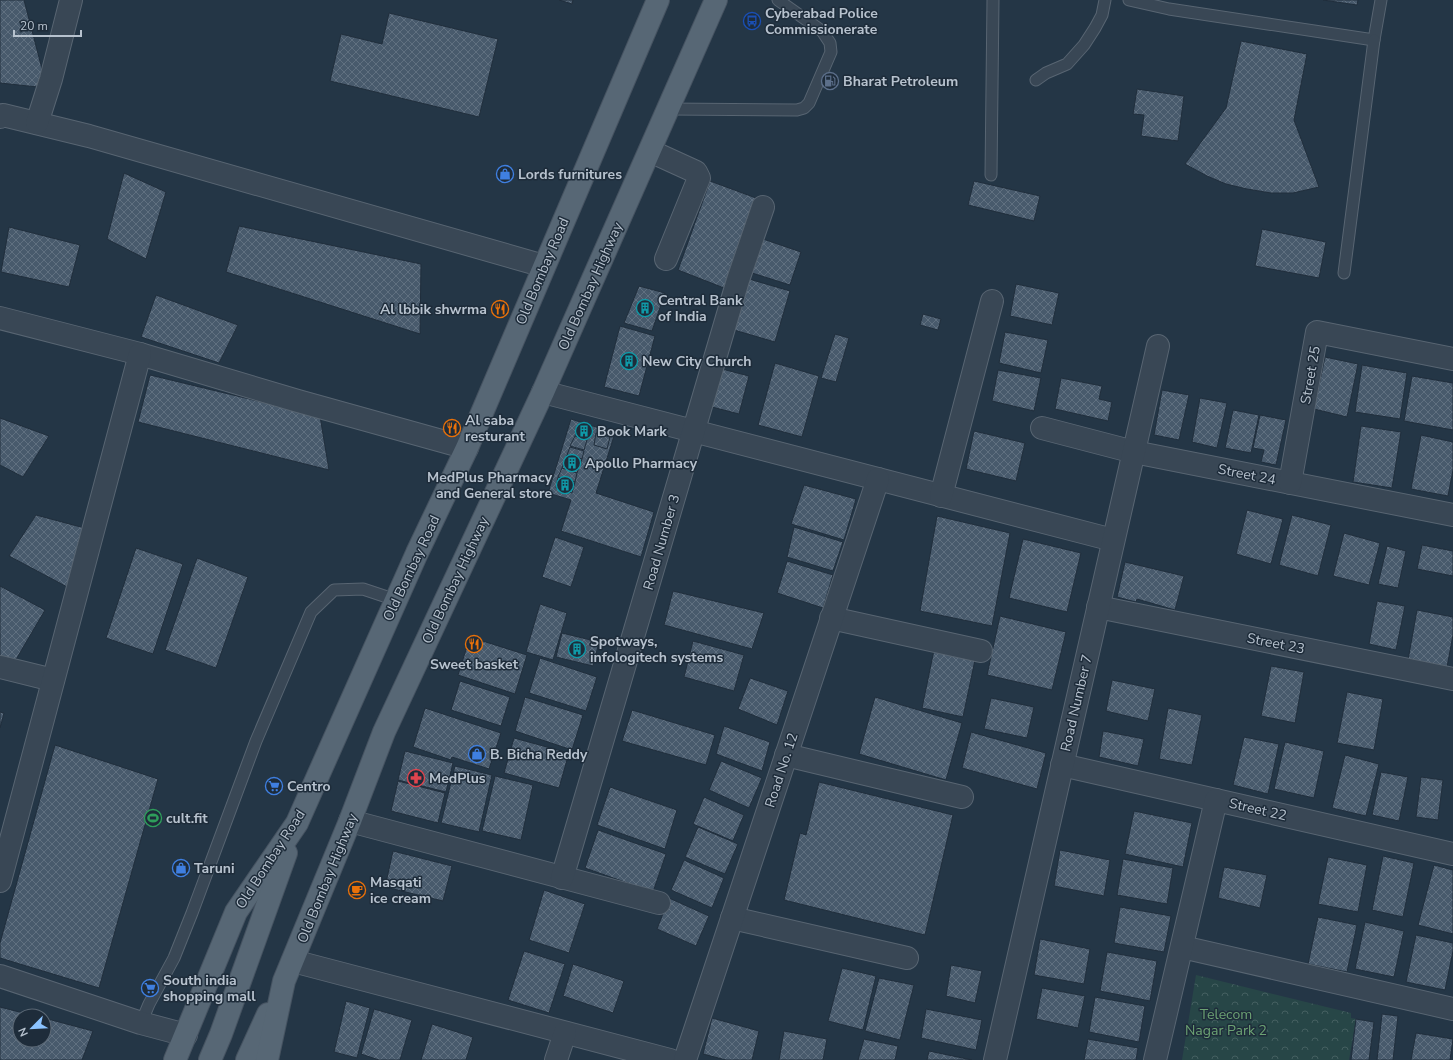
<svg xmlns="http://www.w3.org/2000/svg" width="1453" height="1060" font-family="'Nunito Sans',sans-serif">
  <defs>
    <pattern id="forest-crowns" width="20" height="18" patternUnits="userSpaceOnUse"><rect width="20" height="18" fill="#274647"/><path d="M2 6a3 3 0 1 1 6 0M12 15a3 3 0 1 1 6 0" fill="none" stroke="#445f60"/></pattern>
    <pattern id="building-cross-hatch" width="8" height="8" patternUnits="userSpaceOnUse"><rect width="8" height="8" fill="#485a6c"/><path d="M0 0l8 8M0 8l8-8" fill="none" stroke="#607080"/></pattern>
  </defs>
  <rect width="100%" height="100%" fill="#243646"/>
  <path fill="url(#forest-crowns)" d="M1196 975 1351 1013V1018L1356 1019 1349 1060H1182Z"/>
  <g fill="url(#building-cross-hatch)" stroke="#202e3c">
    <path d="M0 0H24L47 88 0 83Z"/>
    <path d="M559 0H573L572 4Z"/>
    <path d="M1323 0H1358L1357 5Z"/>
    <path d="M389 13 498 39 479 117 330 81 341 34 382 44Z"/>
    <path d="M1241 41 1307 54 1294 120 1319 187 1293 193H1271L1247 189 1226 184 1207 176 1185 164 1226 108Z"/>
    <path d="M1137 89 1184 96 1178 141 1141 136 1144 115 1133 114Z"/>
    <path d="M124 173 166 192 146 259 107 239Z"/>
    <path d="M710 181 756 198 724 288 678 270Z"/>
    <path d="M974 181 1040 196 1034 221 968 205Z"/>
    <path d="M239 226 421 264 420 334 226 272Z"/>
    <path d="M9 227 80 245 69 287 1 272Z"/>
    <path d="M1262 229 1326 242 1319 278 1255 266Z"/>
    <path d="M763 239 801 252 790 285 752 273Z"/>
    <path d="M749 279 790 291 775 342 734 330Z"/>
    <path d="M1016 284 1059 293 1052 325 1010 316Z"/>
    <path d="M639 286 665 293 652 331 624 323Z"/>
    <path d="M156 295 238 325 219 363 141 337Z"/>
    <path d="M923 314 941 319 938 330 920 325Z"/>
    <path d="M620 326 655 336 639 396 604 387Z"/>
    <path d="M1005 332 1048 340 1041 373 999 363Z"/>
    <path d="M835 334 849 338 836 382 821 378Z"/>
    <path d="M1325 357 1358 364 1347 417 1314 409Z"/>
    <path d="M775 363 819 376 802 437 758 425Z"/>
    <path d="M1362 365 1407 373 1400 419 1355 412Z"/>
    <path d="M722 369 749 376 739 414 712 407Z"/>
    <path d="M998 370 1041 378 1034 411 992 401Z"/>
    <path d="M150 375 320 416 329 470 138 422Z"/>
    <path d="M1412 376 1453 383V430L1404 421Z"/>
    <path d="M1061 378 1102 386 1099 399 1112 402 1108 421 1055 409Z"/>
    <path d="M1162 390 1189 395 1179 440 1154 435Z"/>
    <path d="M1200 398 1227 403 1217 448 1192 442Z"/>
    <path d="M1233 410 1259 415 1251 453 1225 448Z"/>
    <path d="M1260 415 1286 420 1276 465 1261 462 1264 450 1253 448Z"/>
    <path d="M0 418 49 436 23 477 0 465Z"/>
    <path d="M571 419 615 433 596 493 654 512 641 557 561 531 571 500 548 493Z"/>
    <path d="M580 423 592 426 588 439 575 436Z"/>
    <path d="M1361 426 1401 432 1392 488 1353 482Z"/>
    <path d="M974 431 1025 443 1016 481 966 469Z"/>
    <path d="M596 433 610 437 607 449 594 445Z"/>
    <path d="M1421 435 1453 442V470L1448 496 1411 489Z"/>
    <path d="M575 436 587 440 584 450 570 446Z"/>
    <path d="M570 447 584 451 582 459 567 455Z"/>
    <path d="M567 455 582 459 577 473 562 468Z"/>
    <path d="M562 468 577 473 575 482 558 477Z"/>
    <path d="M558 477 575 482 572 493 556 488Z"/>
    <path d="M804 485 856 499 844 540 791 524Z"/>
    <path d="M1247 510 1283 519 1271 564 1236 554Z"/>
    <path d="M36 515 92 530 71 589 9 556Z"/>
    <path d="M1292 515 1331 525 1318 576 1279 565Z"/>
    <path d="M937 516 1010 533 992 626 920 611Z"/>
    <path d="M794 527 843 542 833 571 787 557Z"/>
    <path d="M1344 533 1380 543 1369 585 1333 576Z"/>
    <path d="M555 537 584 547 571 587 542 577Z"/>
    <path d="M1023 539 1081 553 1067 612 1009 598Z"/>
    <path d="M1422 545 1453 551V576L1417 569Z"/>
    <path d="M1387 546 1406 551 1398 588 1378 584Z"/>
    <path d="M136 548 183 564 153 654 106 638Z"/>
    <path d="M197 558 248 577 216 668 165 650Z"/>
    <path d="M787 561 833 575 823 608 777 593Z"/>
    <path d="M1125 562 1184 576 1175 610 1137 599 1136 602 1117 597Z"/>
    <path d="M0 586 45 610 14 663 0 658Z"/>
    <path d="M673 591 764 613 752 649 664 625Z"/>
    <path d="M1377 601 1405 606 1396 650 1369 644Z"/>
    <path d="M540 604 567 613 553 660 526 652Z"/>
    <path d="M1417 610 1453 617V635L1447 667 1408 660Z"/>
    <path d="M1000 616 1066 632 1052 690 987 675Z"/>
    <path d="M562 633 599 642 593 666 556 657Z"/>
    <path d="M470 637 527 655 515 694 458 675Z"/>
    <path d="M693 641 744 655 734 691 684 677Z"/>
    <path d="M934 650 975 660 963 717 922 708Z"/>
    <path d="M540 658 597 677 586 711 529 693Z"/>
    <path d="M1271 666 1304 672 1295 723 1261 716Z"/>
    <path d="M750 678 788 691 777 725 738 709Z"/>
    <path d="M1112 680 1155 689 1148 721 1106 711Z"/>
    <path d="M460 681 510 697 501 726 451 710Z"/>
    <path d="M1347 692 1383 699 1374 750 1337 743Z"/>
    <path d="M525 697 583 715 572 750 515 731Z"/>
    <path d="M875 697 962 723 946 780 859 754Z"/>
    <path d="M991 698 1034 707 1027 738 984 729Z"/>
    <path d="M425 708 501 733 489 769 452 757 451 760 413 747Z"/>
    <path d="M1168 708 1202 715 1192 765 1159 759Z"/>
    <path d="M632 710 715 735 706 765 622 741Z"/>
    <path d="M0 712 4 713 0 728Z"/>
    <path d="M724 726 770 742 762 771 716 754Z"/>
    <path d="M1103 731 1144 739 1138 766 1099 757Z"/>
    <path d="M971 732 1046 753 1037 789 962 768Z"/>
    <path d="M1244 737 1279 744 1268 794 1233 785Z"/>
    <path d="M514 738 569 753 559 788 504 773Z"/>
    <path d="M1285 742 1324 751 1314 798 1274 789Z"/>
    <path d="M55 745 158 779 99 988 0 958V943Z"/>
    <path d="M405 751 453 763 446 792 398 780Z"/>
    <path d="M1345 755 1379 764 1366 816 1332 808Z"/>
    <path d="M721 761 762 778 749 808 709 790Z"/>
    <path d="M455 766 492 775 479 832 441 823Z"/>
    <path d="M1381 772 1408 777 1399 821 1372 815Z"/>
    <path d="M495 776 533 785 521 840 482 831Z"/>
    <path d="M1421 777 1443 780 1438 820 1416 817Z"/>
    <path d="M398 781 445 793 438 823 391 811Z"/>
    <path d="M819 782 953 815 925 935 784 900 800 833 806 835Z"/>
    <path d="M610 787 677 810 665 849 597 825Z"/>
    <path d="M704 797 744 815 733 841 693 824Z"/>
    <path d="M1134 811 1192 823 1183 867 1125 854Z"/>
    <path d="M698 827 738 844 725 874 685 857Z"/>
    <path d="M598 830 666 854 653 892 585 868Z"/>
    <path d="M1060 850 1110 860 1104 896 1054 886Z"/>
    <path d="M393 851 452 866 443 901 385 887Z"/>
    <path d="M1383 856 1414 863 1403 917 1372 910Z"/>
    <path d="M1328 857 1367 865 1358 912 1318 904Z"/>
    <path d="M1123 859 1173 868 1167 904 1117 895Z"/>
    <path d="M684 860 724 878 712 908 671 890Z"/>
    <path d="M1434 865 1453 870V934L1418 925Z"/>
    <path d="M1224 867 1267 875 1260 908 1218 898Z"/>
    <path d="M544 890 585 904 569 953 529 940Z"/>
    <path d="M669 898 709 916 696 946 657 929Z"/>
    <path d="M1120 907 1171 916 1164 952 1114 943Z"/>
    <path d="M1318 917 1357 925 1347 972 1308 964Z"/>
    <path d="M1365 922 1404 931 1394 977 1355 969Z"/>
    <path d="M1416 935 1453 943V951L1445 990 1406 982Z"/>
    <path d="M1040 939 1090 949 1084 984 1034 975Z"/>
    <path d="M524 951 565 964 549 1013 508 1000Z"/>
    <path d="M1107 952 1157 961 1150 1001 1100 991Z"/>
    <path d="M573 964 624 981 613 1013 563 996Z"/>
    <path d="M951 965 982 971 975 1003 946 996Z"/>
    <path d="M842 968 876 976 863 1030 828 1021Z"/>
    <path d="M879 978 914 985 900 1040 865 1031Z"/>
    <path d="M1042 988 1085 996 1078 1028 1036 1019Z"/>
    <path d="M1095 997 1145 1006 1139 1042 1089 1032Z"/>
    <path d="M346 1001 370 1008 357 1058 334 1052Z"/>
    <path d="M0 1007 35 1016H20V1040H44V1018L93 1031 82 1060H0Z"/>
    <path d="M374 1009 412 1020 400 1060H379L361 1054Z"/>
    <path d="M926 1009 982 1020 976 1050 921 1038Z"/>
    <path d="M1382 1014 1398 1016 1393 1060H1377Z"/>
    <path d="M712 1018 759 1031 752 1060H726L703 1054Z"/>
    <path d="M1356 1019 1374 1022 1369 1060H1351Z"/>
    <path d="M432 1024 473 1037 466 1060H421Z"/>
    <path d="M784 1031 827 1039 823 1060H779Z"/>
    <path d="M1416 1033 1453 1039 1450 1060H1411Z"/>
    <path d="M864 1039 898 1046 895 1060H858Z"/>
    <path d="M1088 1039 1138 1048 1136 1060H1084Z"/>
    <path d="M929 1051 972 1060H927Z"/>
  </g>
  <g fill="none" stroke-linecap="round" stroke-linejoin="round">
    <g stroke="#586572" stroke-width="13">
      <g id="lane">
        <path d="M1129 0 1169 9 1374 40 1381 0"/>
        <path d="M1036 80 1046 73 1067 64 1084 45 1095 28 1102 15 1105 0"/>
        <path d="M668 109 797 110 804 108 809 103 831 52 830 43 822 31 778 0"/>
        <path d="M991 175 993 0"/>
        <path d="M1344 273 1374 40"/>
        <path d="M141 1023 149 1004 174 958 192 913 256 741 311 612 334 590 363 589 396 600"/>
      </g>
    </g>
    <g stroke="#586572" stroke-width="24">
      <g id="street">
        <path d="M0 117 3 115 89 136 544 266"/>
        <path d="M37 123 51 79 71 0"/>
        <path d="M650 151 696 172 699 178 666 259"/>
        <path d="M0 318 140 354 298 401 467 448"/>
        <path d="M543 392 1113 540"/>
        <path d="M1042 428 1134 452 1453 515"/>
        <path d="M1290 483 1317 332 1453 359"/>
        <path d="M941 496 992 301"/>
        <path d="M1098 607 1453 679"/>
        <path d="M831 618 981 651"/>
        <path d="M0 667 53 680"/>
        <path d="M786 755 962 797"/>
        <path d="M1062 765 1453 854"/>
        <path d="M350 821 659 903"/>
        <path d="M562 878 738 280 763 207"/>
        <path d="M0 881 140 354"/>
        <path d="M732 918 907 958"/>
        <path d="M1182 947 1453 1009"/>
        <path d="M293 961 670 1060"/>
        <path d="M0 976 141 1023 186 1035"/>
        <path d="M556 1060 565 1033"/>
        <path d="M685 1060 878 479"/>
        <path d="M995 1060 1158 346"/>
        <path d="M1155 1060 1216 800"/>
      </g>
    </g>
    <g stroke="#465361" stroke-width="24">
      <g id="primary">
        <path d="M175 1060 236 912 297 823 417 553 467 448 658 0"/>
        <path d="M210 1060 221 1034 286 853"/>
        <path d="M247 1060 268 1014"/>
        <path d="M267 1060 284 981 350 821 384 732 543 392 716 0"/>
      </g>
    </g>
    <use href="#lane" stroke="#394755" stroke-width="11"/>
    <use href="#street" stroke="#394755" stroke-width="22"/>
    <use href="#primary" stroke="#576775" stroke-width="22"/>
  </g>
  <defs>
    <g id="bus-ring" transform="scale(0.9)"><circle r="9.5" fill="#1e2c3a" stroke="#1a4fb4" stroke-width="1.5"/><path d="M-5-6H5V4H4V6H2V4H-2V6H-4V4H-5ZM-3.5-4V0h7V-4ZM-3.5 1.2v1.5H-2V1.2ZM2 1.2v1.5H3.5V1.2Z" fill="#1a4fb4"/></g>
    <g id="fuel-ring" transform="scale(0.9)"><circle r="9.5" fill="#1e2c3a" stroke="#5c6f8a" stroke-width="1.5"/><path d="M-5.5-6h7V0h2V4h1.3V-2.5L3-4.5l.8-.8L6-3V5H2.5V1h-1V6h-7ZM-4.2-4.7v3.2H.2V-4.7Z" fill="#5c6f8a"/></g>
    <g id="shop-ring" transform="scale(0.9)"><circle r="9.5" fill="#1e2c3a" stroke="#3f7fe0" stroke-width="1.5"/><path d="M-5-2.5h2.3a2.7 3.5 0 0 1 5.4 0H5L5.5 6h-11ZM-1.5-2.5h3a1.5 2.3 0 0 0-3 0Z" fill="#3f7fe0"/></g>
    <g id="building-ring" transform="scale(0.9)"><circle r="9.5" fill="#1e2c3a" stroke="#0f9aa8" stroke-width="1.5"/><path d="M-4-6H4V6H1V3H-1V6H-4ZM-2.5-4.3h1.7v1.8h-1.7ZM.8-4.3h1.7v1.8H.8ZM-2.5-1h1.7V.8h-1.7ZM.8-1h1.7V.8H.8Z" fill="#0f9aa8"/></g>
    <g id="restaurant-ring" transform="scale(0.9)"><circle r="9.5" fill="#1e2c3a" stroke="#e8710a" stroke-width="1.5"/><path d="M-5-6h1v4h1v-4h1v4h1v-4h1v5L-1.5 .5V6h-2V.5L-5-1ZM5-6V6H3V1.5H1.5Q1.5-4 5-6Z" fill="#e8710a"/></g>
    <g id="pharmacy-ring" transform="scale(0.9)"><circle r="9.5" fill="#1e2c3a" stroke="#e0444e" stroke-width="1.5"/><path d="M-2-6h4v4h4v4h-4v4h-4v-4h-4v-4h4Z" fill="#e0444e"/></g>
    <g id="supermarket-ring" transform="scale(0.9)"><circle r="9.5" fill="#1e2c3a" stroke="#3f7fe0" stroke-width="1.5"/><path d="M-6-5.5h2.5l.6 2H6L4.5 2H-2.5L-4.4-4H-6ZM-1.5 3.2a1.3 1.3 0 1 0 .1 0ZM3 3.2a1.3 1.3 0 1 0 .1 0Z" fill="#3f7fe0"/></g>
    <g id="stadium-ring" transform="scale(0.9)"><circle r="9.5" fill="#1e2c3a" stroke="#2e9e5b" stroke-width="1.5"/><path d="M0-5a6.5 5 0 1 0 0 10a6.5 5 0 1 0 0-10ZM-3.5-1.8h7v3.6h-7Z" fill="#2e9e5b"/></g>
    <g id="cafe-ring" transform="scale(0.9)"><circle r="9.5" fill="#1e2c3a" stroke="#e8710a" stroke-width="1.5"/><path d="M-5.5-4.5H6V0H3Q3 3.5 0 3.5H-2.5Q-5.5 3.5-5.5 0ZM3-3.2v2h1.7v-2ZM-6 4.5H4V6H-6Z" fill="#e8710a"/></g>
  </defs>
  <g fill-rule="evenodd">
    <use href="#bus-ring" x="752" y="21"/>
    <use href="#fuel-ring" x="830" y="81"/>
    <use href="#shop-ring" x="505" y="174"/>
    <use href="#building-ring" x="645" y="308"/>
    <use href="#restaurant-ring" x="500" y="309"/>
    <use href="#building-ring" x="629" y="361"/>
    <use href="#restaurant-ring" x="452" y="428"/>
    <use href="#building-ring" x="584" y="431"/>
    <use href="#building-ring" x="572" y="463"/>
    <use href="#building-ring" x="565" y="485"/>
    <use href="#restaurant-ring" x="474" y="644"/>
    <use href="#building-ring" x="577" y="649"/>
    <use href="#shop-ring" x="477" y="754"/>
    <use href="#pharmacy-ring" x="416" y="778"/>
    <use href="#supermarket-ring" x="274" y="786"/>
    <use href="#stadium-ring" x="153" y="818"/>
    <use href="#shop-ring" x="181" y="868"/>
    <use href="#cafe-ring" x="357" y="890"/>
    <use href="#supermarket-ring" x="150" y="988"/>
  </g>
  <g text-anchor="middle" stroke-width="3" stroke-linejoin="round" paint-order="stroke">
    <g font-size="14" font-weight="bold" fill="#b7c2ce" stroke="#1e2c3a" text-anchor="start">
      <text x="765" y="18">Cyberabad Police<tspan x="765" dy="16">Commissionerate</tspan></text>
      <text x="843" y="86">Bharat Petroleum</text>
      <text x="518" y="179">Lords furnitures</text>
      <text x="658" y="305">Central Bank<tspan x="658" dy="16">of India</tspan></text>
      <text x="487" y="314" text-anchor="end">Al lbbik shwrma</text>
      <text x="642" y="366">New City Church</text>
      <text x="465" y="425">Al saba<tspan x="465" dy="16">resturant</tspan></text>
      <text x="597" y="436">Book Mark</text>
      <text x="585" y="468">Apollo Pharmacy</text>
      <text x="552" y="482" text-anchor="end">MedPlus Pharmacy<tspan x="552" dy="16">and General store</tspan></text>
      <text x="590" y="646">Spotways,<tspan x="590" dy="16">infologitech systems</tspan></text>
      <text x="474" y="669" text-anchor="middle">Sweet basket</text>
      <text x="490" y="759">B. Bicha Reddy</text>
      <text x="429" y="783">MedPlus</text>
      <text x="287" y="791">Centro</text>
      <text x="166" y="823">cult.fit</text>
      <text x="194" y="873">Taruni</text>
      <text x="370" y="887">Masqati<tspan x="370" dy="16">ice cream</tspan></text>
      <text x="163" y="985">South india<tspan x="163" dy="16">shopping mall</tspan></text>
    </g>
    <g font-size="14" fill="#b7c2ce" stroke="#1e2c3a">
      <text transform="translate(542 271) rotate(-67)" y="5">Old Bombay Road</text>
      <text transform="translate(590 286) rotate(-66)" y="5">Old Bombay Highway</text>
      <text transform="translate(1310 375) rotate(-80)" y="5">Street 25</text>
      <text transform="translate(1247 474) rotate(11)" y="5">Street 24</text>
      <text transform="translate(661 542) rotate(-74)" y="5">Road Number 3</text>
      <text transform="translate(411 568) rotate(-65)" y="5">Old Bombay Road</text>
      <text transform="translate(455 580) rotate(-65)" y="5">Old Bombay Highway</text>
      <text transform="translate(1276 643) rotate(11)" y="5">Street 23</text>
      <text transform="translate(1076 703) rotate(-77)" y="5">Road Number 7</text>
      <text transform="translate(781 770) rotate(-72)" y="5">Road No. 12</text>
      <text transform="translate(1258 809) rotate(13)" y="5">Street 22</text>
      <text transform="translate(270 859) rotate(-57)" y="5">Old Bombay Road</text>
      <text transform="translate(327 878) rotate(-68)" y="5">Old Bombay Highway</text>
    </g>
    <g font-size="14" fill="#6ca273" stroke="#1e2c3a">
      <text x="1226" y="1019">Telecom<tspan x="1226" dy="16">Nagar Park 2</tspan></text>
    </g>
  </g>
  <g transform="translate(32 1028) rotate(246)"><circle r="19" fill="#1e2c3a" stroke="#5b6875"/>
  <path d="M0-3L7 15L0 10L-7 15Z" fill="#8bc3ff"/>
  <text y="-6" font-size="11" font-weight="bold" text-anchor="middle" fill="#b7c2ce">N</text>
  </g>
  <path d="M14 30v6h67v-6" fill="none" stroke="#b7c2ce" stroke-width="2"/>
  <text x="20" y="30" font-size="12" fill="#b7c2ce" stroke="#1e2c3a" stroke-width="3" paint-order="stroke">20 m</text>
</svg>
